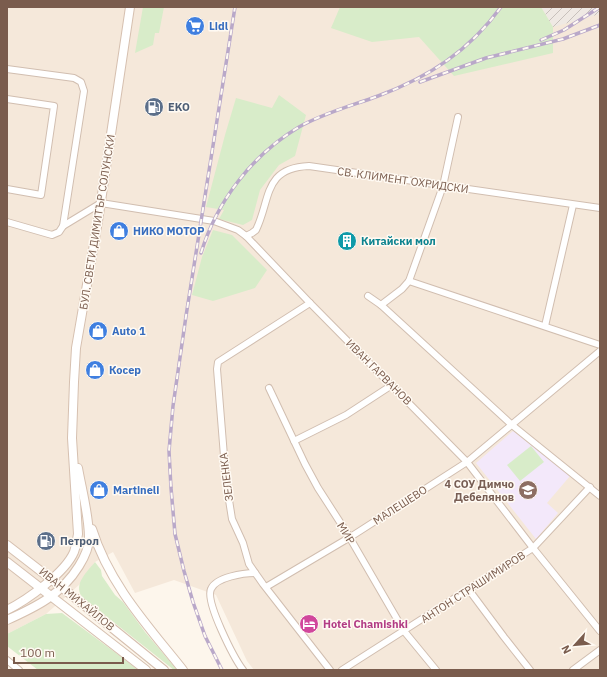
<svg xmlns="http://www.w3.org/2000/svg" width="607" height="677" font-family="'IBM Plex Sans',sans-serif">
  <defs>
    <pattern id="industrial-furrows" width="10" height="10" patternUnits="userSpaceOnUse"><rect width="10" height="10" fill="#efe9e4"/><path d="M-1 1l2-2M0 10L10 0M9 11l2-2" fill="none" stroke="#c7c0bb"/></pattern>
  </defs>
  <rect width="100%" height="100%" fill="#fdf6ec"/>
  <path fill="#f5e8da" d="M7 7H600V670H254L247 661 216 595 174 580 135 593 113 552 95 562 79 585 46 614 7 634Z"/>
  <path fill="url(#industrial-furrows)" d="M541 7H600V14L553 27Z"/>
  <path fill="#f3e8fa" d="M513 431 570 476 547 503 558 513 536 539 476 463Z"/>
  <g fill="#d8ecc9">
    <path d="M143 7H164L159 33H155L153 45 135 53Z"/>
    <path d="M340 7H541L553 27V53L454 76 419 37 372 42 331 28Z"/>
    <path d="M279 95 306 115 295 156 279 165 260 190 252 220 243 225 219 219 224 210 206 207 225 135 236 98 272 108Z"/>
    <path d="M213 230 232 235 267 270 255 288 213 301 192 295 202 257Z"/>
    <path d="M531 446 544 462 520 481 507 465Z"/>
    <path d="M95 562 101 570 102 576 115 595 123 602 145 632 177 670H174L82 597C73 584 87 572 95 562Z"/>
    <path d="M62 613 120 656 138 670H38L7 646V634L46 614Z"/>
  </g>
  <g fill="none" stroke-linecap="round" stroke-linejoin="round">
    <g stroke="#d1beb0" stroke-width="8">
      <g id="street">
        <path d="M7 69 74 78 81 82 84 91 63 226 59 232 52 235 7 222"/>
        <path d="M7 99 54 106 41 195 7 189"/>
        <path d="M63 226 101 203 214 221 238 230 246 236 310 303 467 462 533 548 600 631"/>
        <path d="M246 236 252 233 256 230C271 199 263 168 309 166L600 208"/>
        <path d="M409 281 600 345"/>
        <path d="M368 296 381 305 512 425 600 496"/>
        <path d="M310 303 218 362 217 369 226 481 232 519 243 543 249 564 263 584 330 670"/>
        <path d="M381 305 402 289 409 281 443 186 458 117"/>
        <path d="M545 326 573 205"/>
        <path d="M269 388 305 464 318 488 347 533 404 631 436 670"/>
        <path d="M294 441 346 415 392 385"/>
        <path d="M266 587 352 536 467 462 600 351"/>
        <path d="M469 590 504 637 530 670"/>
        <path d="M7 660 19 670"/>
        <path d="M243 670C234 658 205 602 211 589 216 577 244 573 255 573"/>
        <path d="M342 670 533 548 590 487"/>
        <path d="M573 670 600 650"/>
      </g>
    </g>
    <g stroke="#d6c0b0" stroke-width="10">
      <g id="secondary">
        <path d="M92 529C109 584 148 626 183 670"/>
        <path d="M7 545 69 593 164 670"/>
        <path d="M7 562 146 670"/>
        <path d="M7 610C27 600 65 573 74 552 76 546 77 540 78 534L72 438 74 382 76 348 98 221 130 7"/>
        <path d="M7 620C36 607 61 595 79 566 84 558 89 548 89 538 89 515 82 491 78 468"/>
      </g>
    </g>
    <use href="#street" stroke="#fff" stroke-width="6"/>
    <use href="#secondary" stroke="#fff" stroke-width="8"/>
    <g stroke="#b9a8c9" stroke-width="3.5">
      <g id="rail">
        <path d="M541 40 564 30 600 7"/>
        <path d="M420 82 486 58 563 39 600 25"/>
        <path d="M201 253C217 201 252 155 299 127 324 113 351 106 378 96 429 77 469 51 501 7"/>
        <path d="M222 670 205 636 193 602 184 571 175 534 171 488 169 451 173 406 186 316 235 7"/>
      </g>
    </g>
    <use href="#rail" stroke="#fffaf3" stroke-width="2" stroke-dasharray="6" stroke-linecap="butt"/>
  </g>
  <defs>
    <g id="supermarket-disc" transform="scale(1)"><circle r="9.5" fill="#3f7fe0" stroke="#fffaf3"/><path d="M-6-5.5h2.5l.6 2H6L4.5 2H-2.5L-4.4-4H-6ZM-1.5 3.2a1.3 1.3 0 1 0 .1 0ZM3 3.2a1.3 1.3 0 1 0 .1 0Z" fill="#fff"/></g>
    <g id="fuel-disc" transform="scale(1)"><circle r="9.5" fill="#5c6f8a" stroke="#fffaf3"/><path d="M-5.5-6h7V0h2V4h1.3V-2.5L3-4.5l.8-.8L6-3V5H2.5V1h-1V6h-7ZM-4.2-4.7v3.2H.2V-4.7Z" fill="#fff"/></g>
    <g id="shop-disc" transform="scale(1)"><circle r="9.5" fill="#3f7fe0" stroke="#fffaf3"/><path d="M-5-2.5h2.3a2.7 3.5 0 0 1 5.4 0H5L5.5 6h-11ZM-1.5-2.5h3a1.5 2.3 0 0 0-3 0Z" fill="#fff"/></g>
    <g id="building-disc" transform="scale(1)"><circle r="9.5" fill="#0f9aa8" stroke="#fffaf3"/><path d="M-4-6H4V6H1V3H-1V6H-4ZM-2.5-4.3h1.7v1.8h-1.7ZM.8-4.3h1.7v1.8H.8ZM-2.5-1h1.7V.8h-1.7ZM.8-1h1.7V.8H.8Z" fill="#fff"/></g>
    <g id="school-disc" transform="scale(1)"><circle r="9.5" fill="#8d6e63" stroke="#fffaf3"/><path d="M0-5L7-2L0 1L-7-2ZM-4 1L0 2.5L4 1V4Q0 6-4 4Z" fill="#fff"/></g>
    <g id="hotel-disc" transform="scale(1)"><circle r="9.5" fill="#d1479c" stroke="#fffaf3"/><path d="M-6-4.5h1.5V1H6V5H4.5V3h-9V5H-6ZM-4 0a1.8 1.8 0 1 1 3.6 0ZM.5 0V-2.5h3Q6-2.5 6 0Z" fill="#fff"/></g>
  </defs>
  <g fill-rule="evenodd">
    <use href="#supermarket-disc" x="195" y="26"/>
    <use href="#fuel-disc" x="154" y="107"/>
    <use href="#shop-disc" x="119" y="231"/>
    <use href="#building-disc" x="347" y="241"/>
    <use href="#shop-disc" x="98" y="331"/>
    <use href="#shop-disc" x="95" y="370"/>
    <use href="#shop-disc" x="99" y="490"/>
    <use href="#school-disc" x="528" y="490"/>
    <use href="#fuel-disc" x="46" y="541"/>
    <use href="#hotel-disc" x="309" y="624"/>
  </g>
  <g text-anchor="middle" stroke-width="3" stroke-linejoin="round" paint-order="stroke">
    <g font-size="11" font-weight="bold" fill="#366cbe" stroke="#fffaf3" text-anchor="start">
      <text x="209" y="30">Lidl</text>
      <text x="133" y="235">НИКО МОТОР</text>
      <text x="112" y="335">Auto 1</text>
      <text x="109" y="374">Косер</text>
      <text x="113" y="494">Martineli</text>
    </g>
    <g font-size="11" font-weight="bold" fill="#4e5e75" stroke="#fffaf3" text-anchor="start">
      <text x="168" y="111">EKO</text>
      <text x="60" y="545">Петрол</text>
    </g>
    <g font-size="11" fill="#7a5c4d" stroke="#fffaf3">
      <text transform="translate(403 180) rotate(8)" y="4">СВ. КЛИМЕНТ ОХРИДСКИ</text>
      <text transform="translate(97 222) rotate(-81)" y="4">БУЛ. СВЕТИ ДИМИТЪР СОЛУНСКИ</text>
      <text transform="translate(379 372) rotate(45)" y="4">ИВАН ГАРВАНОВ</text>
      <text transform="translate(226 477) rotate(-97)" y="4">ЗЕЛЕНКА</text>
      <text transform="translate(400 505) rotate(-33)" y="4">МАЛЕШЕВО</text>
      <text transform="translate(346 533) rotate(58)" y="4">МИР</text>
      <text transform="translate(473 587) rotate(-33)" y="4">АНТОН СТРАШИМИРОВ</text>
      <text transform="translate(77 599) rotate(39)" y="4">ИВАН МИХАЙЛОВ</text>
    </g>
    <g font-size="11" font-weight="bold" fill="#0d838f" stroke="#fffaf3" text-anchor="start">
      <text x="361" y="245">Китайски мол</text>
    </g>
    <g font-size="11" font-weight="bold" fill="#785e54" stroke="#fffaf3" text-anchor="end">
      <text x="514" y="488">4 СОУ Димчо<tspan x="514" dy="13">Дебелянов</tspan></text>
    </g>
    <g font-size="11" font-weight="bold" fill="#b23c85" stroke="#fffaf3" text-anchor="start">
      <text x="323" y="628">Hotel Chamishki</text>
    </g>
  </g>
  <rect width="607" height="677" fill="none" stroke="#7a5c4d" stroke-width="16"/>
  <g transform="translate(575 645) rotate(243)" stroke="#fffaf3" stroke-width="3" paint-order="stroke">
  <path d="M0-3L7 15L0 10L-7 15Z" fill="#7a5c4d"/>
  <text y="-6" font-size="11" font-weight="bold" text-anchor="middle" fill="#7a5c4d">N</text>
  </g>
  <path d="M14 657v6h109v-6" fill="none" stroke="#7a5c4d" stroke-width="2"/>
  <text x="20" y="657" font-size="12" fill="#7a5c4d" stroke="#fffaf3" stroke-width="3" paint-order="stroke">100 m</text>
</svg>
